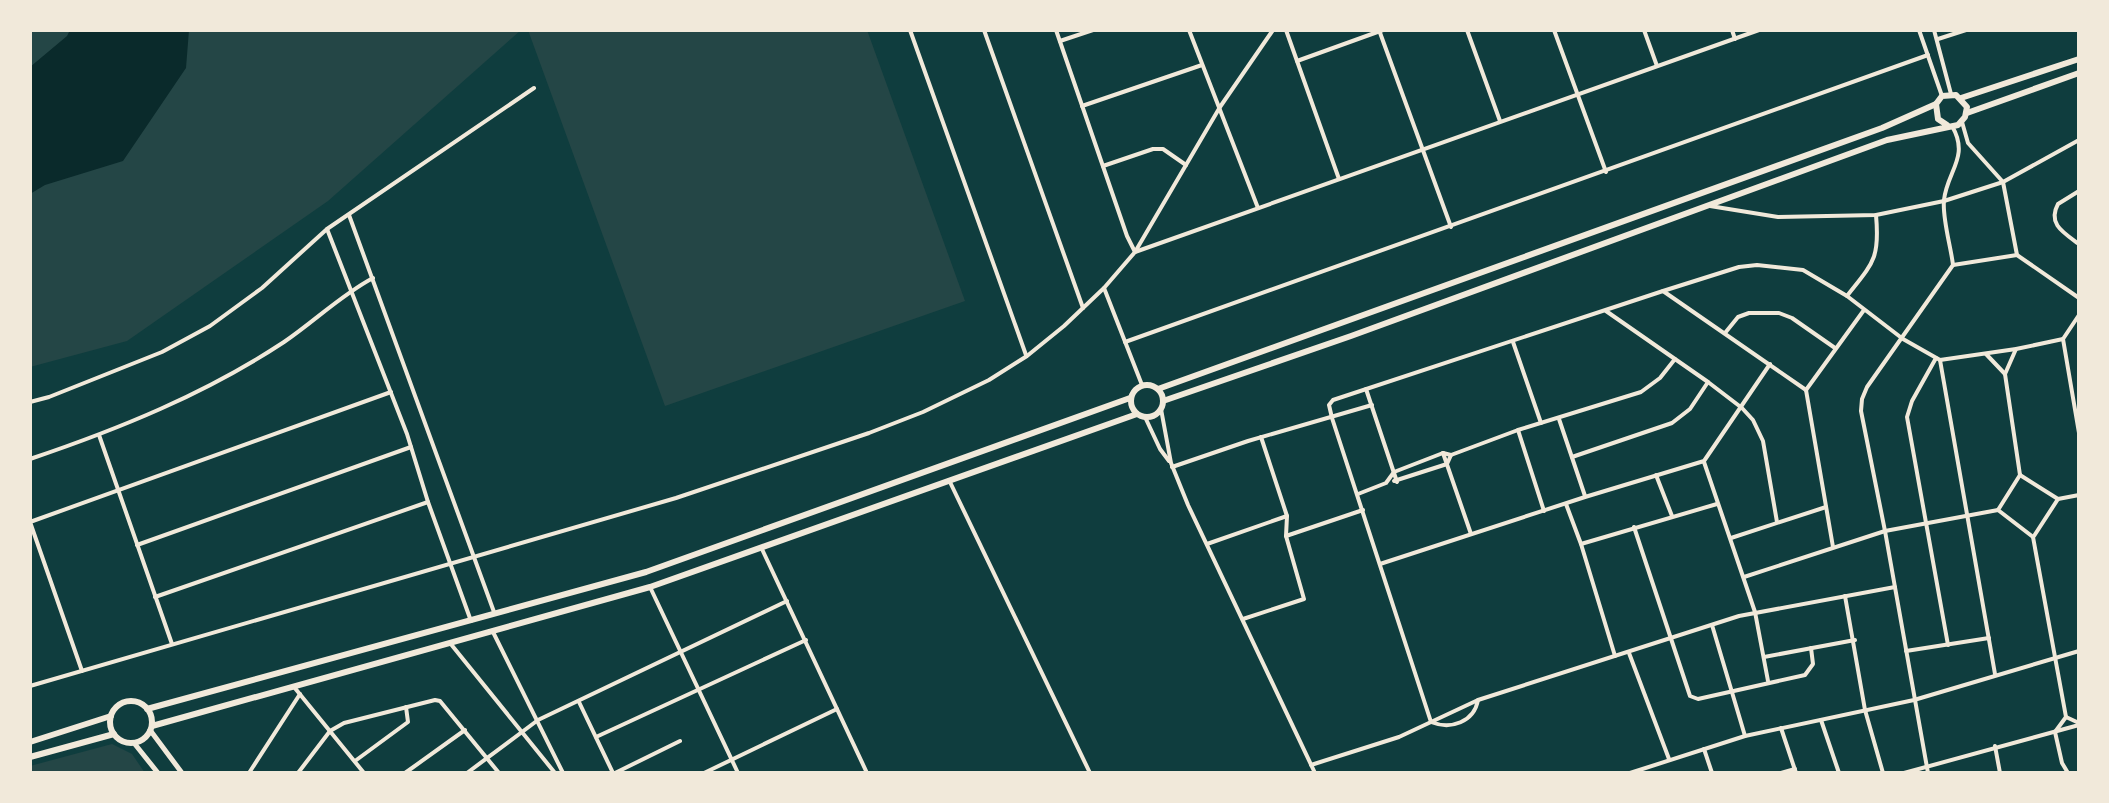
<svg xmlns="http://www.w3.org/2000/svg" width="2109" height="803" font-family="'Asap Condensed',sans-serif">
  <rect width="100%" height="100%" fill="#0f3d3e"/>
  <g fill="#244646">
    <path d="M30 30H521L328 201 127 341 30 367Z"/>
    <path d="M528 30H867L965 301 665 406Z"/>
    <path d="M112 744 132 754 145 773H30V766Z"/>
  </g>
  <path fill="#0a2a2b" d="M70 30H189L186 68 123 161 45 185 30 194V67L67 36Z"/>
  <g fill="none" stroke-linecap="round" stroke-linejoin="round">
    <g stroke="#f1e9da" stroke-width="4">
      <path d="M910 30 1026 355"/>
      <path d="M984 30 1083 308"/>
      <path d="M1056 30 1127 236 1135 252 1759 30"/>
      <path d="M1189 30 1258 208"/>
      <path d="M1286 30 1339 179"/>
      <path d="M1379 30 1451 227"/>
      <path d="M1467 30 1500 121"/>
      <path d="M1554 30 1606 172"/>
      <path d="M1644 30 1657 66"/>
      <path d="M1732 30 1735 39"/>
      <path d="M1919 30 1942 96"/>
      <path d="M1934 30 1951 94"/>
      <path d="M1938 39 1966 30"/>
      <path d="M1060 41 1093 30"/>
      <path d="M1297 61 1383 30"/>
      <path d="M1082 106 1202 65"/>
      <path d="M1962 122 1968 143 2003 182 2017 255 2079 298"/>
      <path d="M1103 166 1153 149H1163L1186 165"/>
      <path d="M2079 191 2058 204C2047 224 2064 233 2079 244"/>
      <path d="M1710 206 1778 217 1876 215 1944 201 2003 182 2079 140"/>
      <path d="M349 215 494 612"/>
      <path d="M327 229 407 434 428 502 471 621"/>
      <path d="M1953 265 2017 255"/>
      <path d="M1104 288 1142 385"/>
      <path d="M1663 291 1806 390"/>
      <path d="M1847 296C1873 263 1880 259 1876 215"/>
      <path d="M1606 311 1708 382 1742 408 1753 420 1763 441 1777 522"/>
      <path d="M1725 333 1738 317 1749 313H1779L1792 318 1835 348"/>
      <path d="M2063 339 2079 433"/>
      <path d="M1125 342 1928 55"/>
      <path d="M1513 342 1541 423"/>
      <path d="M2016 349 2005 374 2020 475"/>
      <path d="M1986 354 2005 374"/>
      <path d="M1936 358 1912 401 1907 417 1948 645"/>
      <path d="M1940 360 1995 674"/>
      <path d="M1366 389 1397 482"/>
      <path d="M1806 390 1833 547"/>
      <path d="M1806 390 1864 310"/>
      <path d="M30 402 49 397 162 352 210 326 262 288 327 229 534 88"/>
      <path d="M1161 409 1171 463 1188 505 1315 773"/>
      <path d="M1145 417 1160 449 1169 461"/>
      <path d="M1559 419 1585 496"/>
      <path d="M1518 430 1544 511"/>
      <path d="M99 435 172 644"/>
      <path d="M1443 453 1451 455 1518 430 1641 392 1660 378 1675 359"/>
      <path d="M1443 453 1471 534"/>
      <path d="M1572 457 1672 423 1690 409 1708 382"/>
      <path d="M30 459C119 429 205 394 284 342 315 321 341 295 373 278"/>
      <path d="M1704 462 1755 612 1768 681"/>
      <path d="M1172 467 1248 441 1372 405"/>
      <path d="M1656 475 1672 516"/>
      <path d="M2020 475 2058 499 2034 536"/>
      <path d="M2020 475 1998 510 2033 537"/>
      <path d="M949 480 1090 773"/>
      <path d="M1394 481 1447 464 1451 455"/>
      <path d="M1358 494 1386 483 1394 472 1443 453"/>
      <path d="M2058 499 2079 495"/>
      <path d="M1566 504 1581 544 1615 656"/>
      <path d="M30 522 391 392"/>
      <path d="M30 522 82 671"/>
      <path d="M1634 527 1690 696 1698 699 1805 675 1813 664 1811 648"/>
      <path d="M1286 536 1363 510"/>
      <path d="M2033 537 2066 717 2055 732 2062 763 2068 773"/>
      <path d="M1731 538 1826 507"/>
      <path d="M1207 544 1287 516"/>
      <path d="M1581 544 1717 504"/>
      <path d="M137 545 411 447"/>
      <path d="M761 547 867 773"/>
      <path d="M1380 564 1585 497 1704 461 1770 364"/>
      <path d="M1744 577 1885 531 1998 510"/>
      <path d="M650 587 738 773"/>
      <path d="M1845 596 1865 710 1883 773"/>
      <path d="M155 597 428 502"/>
      <path d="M1243 619 1304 599 1286 536 1287 516 1261 437"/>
      <path d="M1712 625 1745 736"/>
      <path d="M493 632 563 773"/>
      <path d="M450 643 555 773"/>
      <path d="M1906 651 1989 638"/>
      <path d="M1629 653 1669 759"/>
      <path d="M1764 657 1855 640"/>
      <path d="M30 686 676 498 869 433 923 412 989 380 1027 356 1064 326 1104 288 1135 252 1220 107 1273 30"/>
      <path d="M294 687 364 773"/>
      <path d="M1478 700C1474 722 1451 730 1431 722L1332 418 1329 405 1333 400 1663 291 1739 267 1757 265 1803 270 1847 296 1903 339 1940 360 2016 349 2063 339 2079 315"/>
      <path d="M579 702 613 773"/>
      <path d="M2066 717 2079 723"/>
      <path d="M1821 720 1839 773"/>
      <path d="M1781 728 1796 773"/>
      <path d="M596 737 806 640"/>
      <path d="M1995 746 2000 773"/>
      <path d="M1704 749 1712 773"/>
      <path d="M355 761 408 722 406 707"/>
      <path d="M1311 765 1399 737 1478 700 1739 616 1895 587"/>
      <path d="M249 773 300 694"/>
      <path d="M298 773 330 731 344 723 435 700 440 701 499 773"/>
      <path d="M405 773 465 730"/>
      <path d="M467 773 538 720 787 601"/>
      <path d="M615 773 680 741"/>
      <path d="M704 773 837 709"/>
      <path d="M1630 773 1745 736 1914 700 2079 651"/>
      <path d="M1781 773 1795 769"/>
      <path d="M1904 773 2079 725"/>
      <path d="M1928 773 1885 531 1861 411 1862 399 1867 387 1953 265C1951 247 1942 218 1944 200 1947 171 1970 157 1952 126"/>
    </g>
    <g stroke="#f1e9da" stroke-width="5">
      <path d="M150 730 182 773"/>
      <path d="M134 743 158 773"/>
    </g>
    <g stroke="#f1e9da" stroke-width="6">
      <path d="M1961 98 2079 59"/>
      <path d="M1967 113 2079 73"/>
      <circle cx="1147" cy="401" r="16"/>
      <path d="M1158 389 1882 128 1936 104"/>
      <path d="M1163 401 1351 336 1887 140 1958 125 1965 117 1967 107 1956 95 1942 96 1936 104 1938 119 1947 125"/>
      <circle cx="131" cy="722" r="21"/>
      <path d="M147 709 646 572 1130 398"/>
      <path d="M152 726 650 587 1137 414"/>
      <path d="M30 742 111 716"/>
      <path d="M30 757 114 734"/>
    </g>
  </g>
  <rect width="2109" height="803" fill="none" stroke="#f1e9da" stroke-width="64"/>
</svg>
